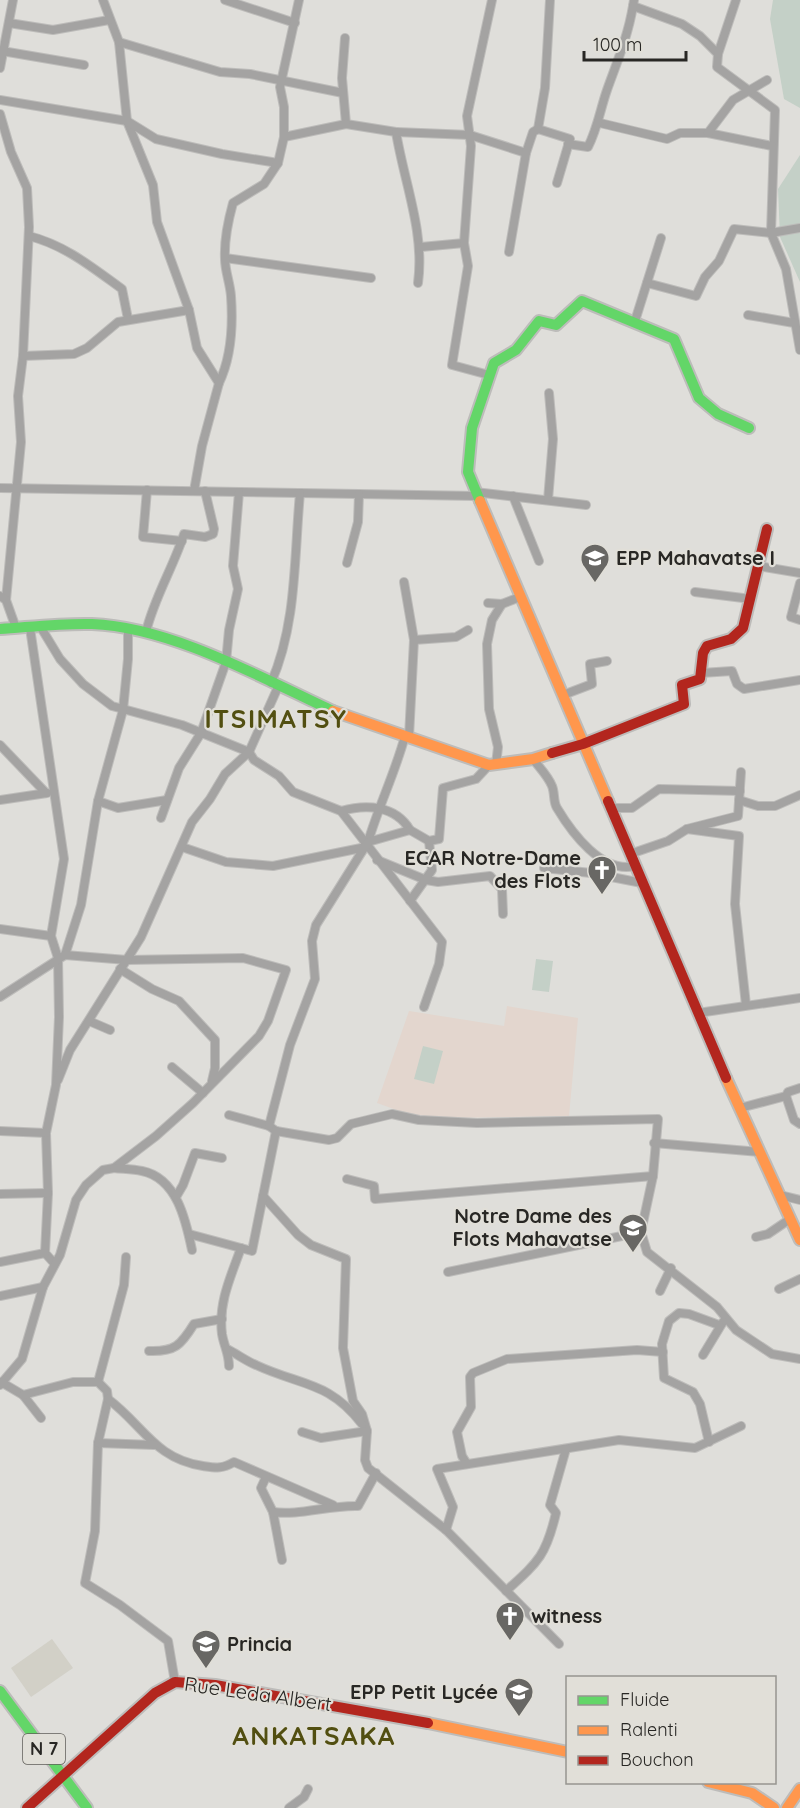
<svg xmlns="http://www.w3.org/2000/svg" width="800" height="1808" font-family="Quicksand,sans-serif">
  <rect width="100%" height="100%" fill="#dfdeda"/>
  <path fill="#d2d0c7" d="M52 1639 73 1668 31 1697 11 1668Z"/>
  <path fill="#e3d6ce" d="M507 1006 578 1018 569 1116 437 1118 405 1113 377 1103 409 1011 504 1026Z"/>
  <g fill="#c4d0c7">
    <path d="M773 0H800V108L784 99 770 19Z"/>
    <path d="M800 155V282L780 237 778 189Z"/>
    <path d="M536 959 553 961 549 992 532 990Z"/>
    <path d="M423 1046 443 1051 434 1084 414 1079Z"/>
  </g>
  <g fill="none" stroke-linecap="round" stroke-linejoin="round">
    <g stroke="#bdbcba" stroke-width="10">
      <g id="street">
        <path d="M103 0 119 42 127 121 153 185 157 222 189 310 197 348 219 383 202 446 194 491"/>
        <path d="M225 0 295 23"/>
        <path d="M550 0 545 88 538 129 570 139 557 183"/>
        <path d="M634 0 633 6 682 24 700 36 718 54 717 67 775 110 771 233 734 229 719 261 705 277 696 296 647 283"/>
        <path d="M9 23 53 30 109 20"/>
        <path d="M345 38 342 78 346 124 396 132C404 182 425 232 418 283"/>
        <path d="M119 42 220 72 250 74 343 93"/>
        <path d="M2 51 84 65"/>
        <path d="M718 54 736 0"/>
        <path d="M0 68 13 0"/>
        <path d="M0 100 127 121 156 139 222 154 278 163"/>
        <path d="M0 114 11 152 27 188 29 227 23 356 18 396 21 442 6 600"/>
        <path d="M600 123 667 139 680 133H708L772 146"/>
        <path d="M396 132 470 135 526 153"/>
        <path d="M708 133 733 100 767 80"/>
        <path d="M284 137 346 124"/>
        <path d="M568 144 588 147C598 127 600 110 607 90 617 62 628 36 633 6"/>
        <path d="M800 228 771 233 786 269 800 350"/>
        <path d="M29 236C65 245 93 268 122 289L128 319"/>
        <path d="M421 247 464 243"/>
        <path d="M509 252 526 153 533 132 538 129"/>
        <path d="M225 258 371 278"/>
        <path d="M748 315 794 323"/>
        <path d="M635 321 661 238"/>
        <path d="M23 356 74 354 87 348 118 322 189 310"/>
        <path d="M489 375 452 365 468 266 464 243 471 146 467 116 492 0"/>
        <path d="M219 383C231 358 233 324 231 296 230 283 225 271 225 259 224 240 228 221 233 203L264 184 278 163 284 137V107L280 87 299 0"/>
        <path d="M0 488 477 496"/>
        <path d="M147 490 143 537 182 541"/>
        <path d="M475 492 586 505"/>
        <path d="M513 496 539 561"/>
        <path d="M548 500 553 439 549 393"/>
        <path d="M347 563 358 522 359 494"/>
        <path d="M758 566 800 573"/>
        <path d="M404 582 414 640 409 737"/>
        <path d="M800 583 791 617 800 620"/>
        <path d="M695 592 751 599"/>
        <path d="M0 596 6 600 16 628"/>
        <path d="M488 603 502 604 520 597"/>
        <path d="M40 626 60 659 83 684 112 706 182 725 249 752 254 760 279 776 293 792 341 811 442 942 439 964 424 1007"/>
        <path d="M30 628 64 859 51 936 58 958 59 1017 56 1085 46 1133 48 1193 45 1253 54 1263"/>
        <path d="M146 632C154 598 173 568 184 534L205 537 213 534 214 529 205 491"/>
        <path d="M414 640 456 637 468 630"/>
        <path d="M701 673 732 671 737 684 744 689 800 680"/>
        <path d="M271 683C297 624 294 557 300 493"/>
        <path d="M563 695 592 684 590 664 607 661"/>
        <path d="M0 745 46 793"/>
        <path d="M533 759C539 767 548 776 552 786 555 793 553 802 557 808 572 833 602 874 635 866"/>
        <path d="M496 765 498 747 489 709 487 644 492 620 502 604"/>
        <path d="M0 800 47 793"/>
        <path d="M739 800 758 806H775L800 795"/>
        <path d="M98 801 118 808 167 800"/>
        <path d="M610 808H632L659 789 740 791"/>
        <path d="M341 811C366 804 395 805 410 830"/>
        <path d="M161 818 179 768 201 733 226 662 229 630 238 589 233 566 239 492"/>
        <path d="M687 829 739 836 735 904 746 1005"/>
        <path d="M368 842C379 805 395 773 405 736"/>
        <path d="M182 847 226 862 273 866 366 847"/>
        <path d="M630 854 668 841 687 829 738 816 741 772"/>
        <path d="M377 860 426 880 438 882 490 876 502 889 503 914"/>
        <path d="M544 868 591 873 642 883"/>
        <path d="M410 901 432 870 429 841"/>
        <path d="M0 929 51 936"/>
        <path d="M65 955 81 905 98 801 123 710 128 659V629"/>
        <path d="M120 969 152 989 179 1001 215 1040V1068L212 1081"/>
        <path d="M0 997 65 955 127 960 243 958 286 970 268 1021 259 1036 193 1103 156 1136 114 1168 103 1170 86 1185 76 1200 60 1255 43 1287 22 1359 0 1385"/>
        <path d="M698 1013 800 998"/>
        <path d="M89 1021 110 1030"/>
        <path d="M172 1067 203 1093"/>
        <path d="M58 1080 70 1050 141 937 192 822 210 799 225 774 249 752 278 687"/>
        <path d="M786 1096 794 1120 800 1124"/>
        <path d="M740 1108 786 1096 788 1092 800 1088"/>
        <path d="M229 1115 269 1126 276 1131 329 1140 337 1138 351 1124 392 1114 419 1120 477 1123 658 1119 653 1176 641 1232 647 1252 717 1307 736 1330 772 1354 800 1359"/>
        <path d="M269 1126 290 1045 315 979 312 941 316 925 368 842 410 830 429 841 439 839 443 788 476 779 489 765"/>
        <path d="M0 1131 46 1133"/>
        <path d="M654 1143 760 1152"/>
        <path d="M114 1168C123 1169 133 1169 142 1171 177 1178 186 1221 192 1250"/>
        <path d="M347 1179 374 1186 375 1199 653 1176"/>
        <path d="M0 1194 48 1193"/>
        <path d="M780 1195 800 1200"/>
        <path d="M263 1196 298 1235 311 1245 346 1259 343 1348 353 1401 362 1414 367 1431 365 1460 368 1468 446 1530 559 1644"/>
        <path d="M176 1197 183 1185 195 1153 222 1158"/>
        <path d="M189 1234 252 1251 276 1131"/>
        <path d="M756 1237 768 1234 790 1219"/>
        <path d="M0 1262 45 1253"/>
        <path d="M448 1272 641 1232"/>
        <path d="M779 1289 800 1279"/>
        <path d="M660 1291 671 1268"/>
        <path d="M0 1296 43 1287"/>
        <path d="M227 1349C237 1354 246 1361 256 1365 301 1386 329 1381 362 1424"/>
        <path d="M149 1351C175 1352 181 1345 194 1324L222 1319"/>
        <path d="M703 1355 723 1322"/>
        <path d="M229 1366C229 1354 224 1346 222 1334 218 1303 231 1276 241 1248"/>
        <path d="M1 1382 23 1395 41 1418"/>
        <path d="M98 1382 124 1285 126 1257"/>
        <path d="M23 1395 73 1382H98L107 1391 108 1399 98 1443 95 1531 85 1583 120 1605 168 1641 175 1682"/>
        <path d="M108 1399C143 1425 155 1459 203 1466 217 1468 222 1469 234 1462L333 1505"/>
        <path d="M302 1432 321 1438 367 1431"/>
        <path d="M709 1442 700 1404 693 1392 664 1378 662 1344 669 1321 679 1313 689 1314 719 1325"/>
        <path d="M98 1443 154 1445"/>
        <path d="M467 1464 462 1456 457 1432 471 1407 470 1377 473 1373 507 1359 637 1350 663 1352"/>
        <path d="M266 1477 261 1488 273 1512 282 1560"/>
        <path d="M273 1512C298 1516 329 1505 358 1506L376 1473"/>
        <path d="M446 1530 453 1507 437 1469 619 1440 695 1448 741 1426"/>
        <path d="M506 1591C538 1562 546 1556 556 1513L550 1505 566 1449"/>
        <path d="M289 1808 304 1797 308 1789"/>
      </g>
    </g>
    <g stroke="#bdbcba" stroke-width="14">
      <g id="fast">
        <path d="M480 501 468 472 472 428 494 363 516 350 539 321 556 325 582 301 674 339 699 398 718 414 749 428"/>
        <path d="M0 629C30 627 62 623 92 624 171 627 262 678 333 711"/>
        <path d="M0 1691 87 1808"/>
      </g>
    </g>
    <g stroke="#bdbcba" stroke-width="14">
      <g id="slow">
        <path d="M480 501 608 801"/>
        <path d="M333 711 489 765 533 759 552 753"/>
        <path d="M726 1078 800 1240"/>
        <path d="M428 1723 568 1752"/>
        <path d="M708 1782 752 1793 774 1808"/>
        <path d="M787 1808 800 1789"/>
      </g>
    </g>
    <g stroke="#bdbcba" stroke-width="14">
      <g id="jam">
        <path d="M552 753 583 744 684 704 682 685 700 679 703 653 707 646 731 639 743 628 767 529"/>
        <path d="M608 801 726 1078"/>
        <path d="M27 1808 155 1693 175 1682 215 1685 428 1723"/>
      </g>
    </g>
    <use href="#street" stroke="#a4a3a2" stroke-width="8"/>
    <use href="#fast" stroke="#63d668" stroke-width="10"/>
    <use href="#slow" stroke="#ff974d" stroke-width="10"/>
    <use href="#jam" stroke="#b3261e" stroke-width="10"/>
  </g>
  <defs>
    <g id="school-pin" transform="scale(1.5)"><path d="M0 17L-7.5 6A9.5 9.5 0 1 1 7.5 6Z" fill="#686764" stroke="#e1dfd8"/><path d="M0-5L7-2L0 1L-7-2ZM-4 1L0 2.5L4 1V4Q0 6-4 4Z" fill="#fff"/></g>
    <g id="church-pin" transform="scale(1.5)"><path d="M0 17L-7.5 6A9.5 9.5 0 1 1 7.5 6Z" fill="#686764" stroke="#e1dfd8"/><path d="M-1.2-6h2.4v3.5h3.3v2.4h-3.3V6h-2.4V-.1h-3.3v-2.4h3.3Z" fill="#fff"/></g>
    <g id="university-pin" transform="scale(1.5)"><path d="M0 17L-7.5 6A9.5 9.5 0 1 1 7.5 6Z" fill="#686764" stroke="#e1dfd8"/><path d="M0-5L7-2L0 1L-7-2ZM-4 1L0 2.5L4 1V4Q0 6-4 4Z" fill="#fff"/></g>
  </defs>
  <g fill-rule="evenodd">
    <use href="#school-pin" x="595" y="558"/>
    <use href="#church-pin" x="602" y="870"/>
    <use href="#school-pin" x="633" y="1228"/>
    <use href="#church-pin" x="510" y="1616"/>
    <use href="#university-pin" x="206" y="1644"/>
    <use href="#school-pin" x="519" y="1692"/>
  </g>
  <g text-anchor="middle" stroke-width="4.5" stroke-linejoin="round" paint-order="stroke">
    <rect fill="#e1dfd8" stroke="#605e5a" stroke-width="1.5" x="23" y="1734" width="42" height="30" rx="4.5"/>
    <g font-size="18" font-weight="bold" fill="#282724">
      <text x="44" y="1755">N 7</text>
    </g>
    <g font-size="20" font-weight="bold" fill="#282724" stroke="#e1dfd8" text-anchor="start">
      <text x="616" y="565">EPP Mahavatse I</text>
      <text x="581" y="865" text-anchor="end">ECAR Notre-Dame<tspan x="581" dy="23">des Flots</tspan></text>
      <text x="612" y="1223" text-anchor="end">Notre Dame des<tspan x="612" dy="23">Flots Mahavatse</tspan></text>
      <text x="531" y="1623">witness</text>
      <text x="227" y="1651">Princia</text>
      <text x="498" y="1699" text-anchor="end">EPP Petit Lycée</text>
    </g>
    <g font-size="20" fill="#282724" stroke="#e1dfd8">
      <text transform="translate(258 1694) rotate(8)" y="7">Rue Leda Albert</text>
    </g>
    <g font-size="26" font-weight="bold" letter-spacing="1.5" fill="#524f11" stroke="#e1dfd8">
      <text x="276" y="728">ITSIMATSY</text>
      <text x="314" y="1745">ANKATSAKA</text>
    </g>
  </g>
  <rect x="566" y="1676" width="210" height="108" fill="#e1dfd8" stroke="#979590" stroke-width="1.5"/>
  <rect x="578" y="1696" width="30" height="9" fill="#63d668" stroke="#979590" stroke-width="1.5"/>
  <text x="620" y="1706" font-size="18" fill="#282724">Fluide</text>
  <rect x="578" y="1726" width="30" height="9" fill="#ff974d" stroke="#979590" stroke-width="1.5"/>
  <text x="620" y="1736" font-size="18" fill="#282724">Ralenti</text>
  <rect x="578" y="1756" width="30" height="9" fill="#b3261e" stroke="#979590" stroke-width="1.5"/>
  <text x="620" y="1766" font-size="18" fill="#282724">Bouchon</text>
  <path d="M584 51v9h102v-9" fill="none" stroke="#282724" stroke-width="3"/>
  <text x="593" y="51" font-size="18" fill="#282724" stroke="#e1dfd8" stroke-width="4.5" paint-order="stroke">100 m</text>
</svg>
